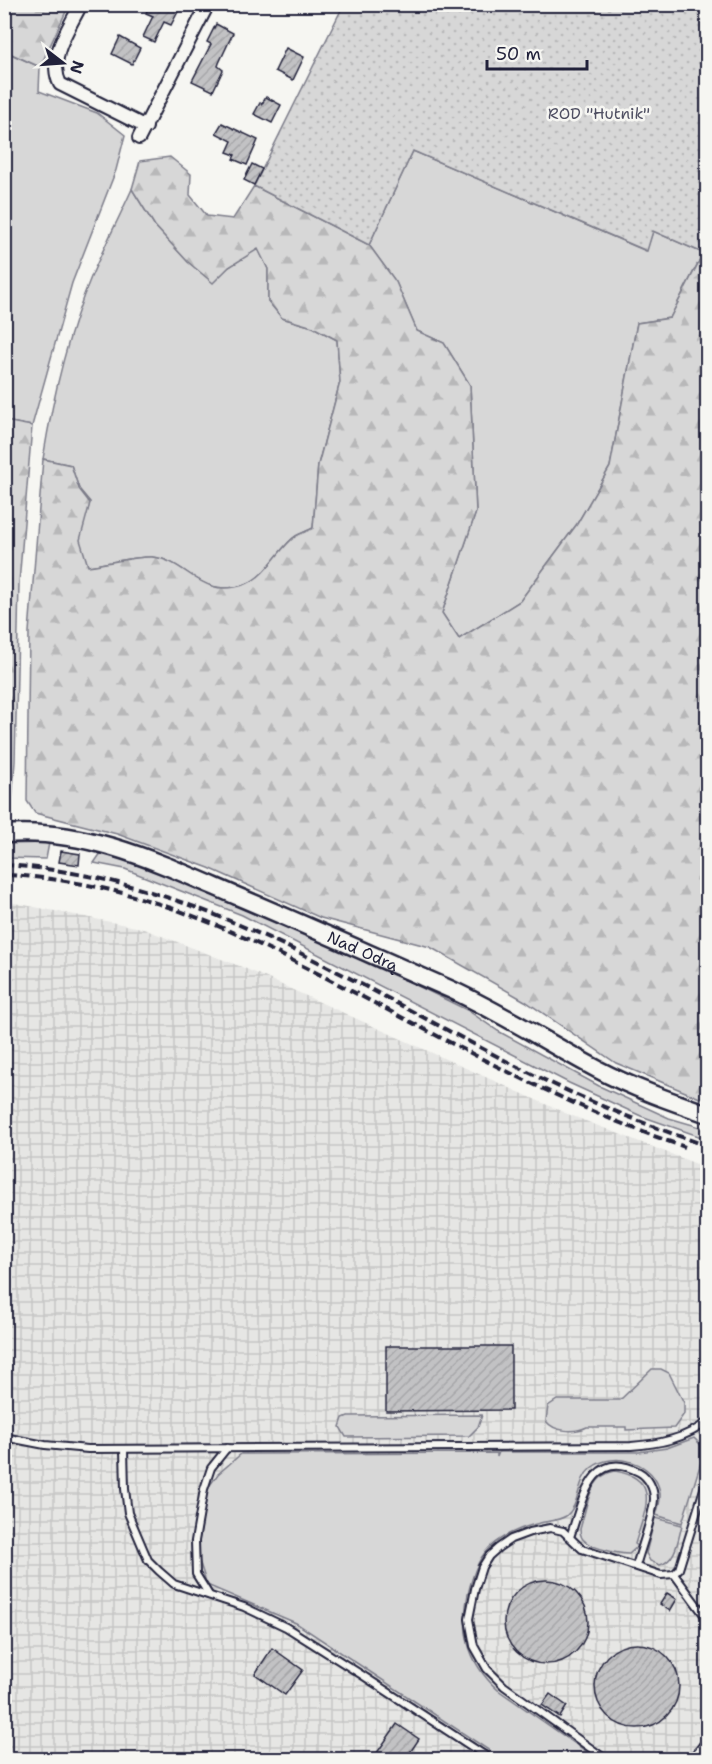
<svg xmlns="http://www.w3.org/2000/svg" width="712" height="1764" font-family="'Shantell Sans',sans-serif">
  <defs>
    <pattern id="industrial-grid" width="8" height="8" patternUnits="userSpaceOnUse" patternTransform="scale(1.5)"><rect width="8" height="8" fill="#e6e6e4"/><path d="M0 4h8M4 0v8" fill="none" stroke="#c5c5c4"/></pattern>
    <pattern id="forest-firs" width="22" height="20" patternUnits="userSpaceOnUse" patternTransform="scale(1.5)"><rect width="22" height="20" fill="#d7d7d7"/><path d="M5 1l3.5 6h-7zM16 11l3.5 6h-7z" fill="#b8b8b9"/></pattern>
    <pattern id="garden-dots" width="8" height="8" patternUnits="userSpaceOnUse" patternTransform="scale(1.5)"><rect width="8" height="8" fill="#d7d7d7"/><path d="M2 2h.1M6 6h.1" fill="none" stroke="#b8b8b9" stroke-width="1.8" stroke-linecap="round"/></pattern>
    <pattern id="building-hatch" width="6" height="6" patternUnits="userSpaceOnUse" patternTransform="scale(1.5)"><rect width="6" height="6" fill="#c2c2c4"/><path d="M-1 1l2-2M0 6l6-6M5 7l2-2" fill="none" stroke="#a6a6a9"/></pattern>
  </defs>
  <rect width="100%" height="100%" fill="#f6f6f2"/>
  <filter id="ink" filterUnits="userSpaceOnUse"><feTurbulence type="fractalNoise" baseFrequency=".0167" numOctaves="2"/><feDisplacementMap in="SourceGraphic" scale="12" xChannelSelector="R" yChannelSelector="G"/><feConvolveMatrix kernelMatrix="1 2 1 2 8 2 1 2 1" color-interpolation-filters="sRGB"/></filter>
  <g filter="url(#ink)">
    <path fill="url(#industrial-grid)" d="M4 901 141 928 242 967 565 1113 707 1168V1759H5Z"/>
    <g fill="#d7d7d7" stroke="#7c7c89" stroke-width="1.5">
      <path d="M4 51 40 67 39 91 97 113 125 135 116 170 72 283 32 426 5 421Z"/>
      <path d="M413 151 646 251 653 231 703 253 670 318 637 323 610 467 577 524 520 601 459 639 442 613 476 512 470 385 444 343 417 331 396 282 369 245Z"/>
      <path d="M132 189 155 226 188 262 213 282 229 267 258 248 268 269V301L282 318 313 327 337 340 340 382 318 465 313 528C308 531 301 533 296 536 280 546 268 576 246 584 200 601 188 560 152 557 136 556 105 564 88 566L79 540 90 502 79 489 71 465 43 459C53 397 67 335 91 277 104 247 119 218 132 189Z"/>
      <path d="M49 843 46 859 5 858V844Z"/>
      <path d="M101 853 162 872 373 964 467 1010 498 1031 599 1086 669 1118 707 1129V1139L641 1116 569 1083 242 915 125 869 94 863Z"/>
      <path d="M652 1369H661L669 1373 684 1403V1414L674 1428 626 1430V1427H587C575 1433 554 1432 546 1421L548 1406 557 1400H620Z"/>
      <path d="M482 1415 478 1427 469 1436 346 1437 340 1427 343 1418 348 1416Z"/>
      <path d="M694 1438 703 1447 700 1458 702 1459 682 1523 656 1515C658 1508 661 1501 660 1493 656 1462 614 1450 591 1468 576 1481 581 1504 566 1516 558 1521 548 1521 540 1523 526 1526 513 1531 502 1538 482 1550 476 1565 470 1586 459 1627 466 1661 498 1690L597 1759H502L296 1623 207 1585 197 1554 206 1496 210 1485 218 1474 241 1454 497 1453V1457L499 1452H639L667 1448Z"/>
      <path d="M615 1471C663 1479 644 1512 635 1544L638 1546 629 1554C619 1554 593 1548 586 1542 581 1539 580 1535 580 1529 587 1507 589 1475 615 1471Z"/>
      <path d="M655 1518 682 1525C678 1540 676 1561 660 1565L650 1561 646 1553Z"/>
    </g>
    <g fill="url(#forest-firs)" stroke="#7c7c89" stroke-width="1.5">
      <path d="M5 4 69 5 40 67 5 51Z"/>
      <path d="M170 157 191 174 190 195 207 216 233 219 254 186 369 245 396 282 417 331 444 343 470 385 476 512 442 613 459 639 520 601 577 524 610 467 637 323 670 318 707 246V1101L616 1063 525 1001 430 947 321 918 209 868 117 834 35 813 27 801 29 632 43 459 71 465 79 489 90 503 80 540 88 566C105 564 137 556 152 557 188 560 200 601 246 584 268 575 280 546 296 536 301 533 308 531 313 528L318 465 340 382 337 340 313 327 282 318 268 301V269L258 249 229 267 213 283 188 262 155 226 132 189 140 161Z"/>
      <path d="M5 421 32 426 19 583 15 761 12 802 5 811Z"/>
    </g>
    <path fill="url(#garden-dots)" stroke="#7c7c89" stroke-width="1.5" d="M344 4 707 5 708 246 703 253 653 231 647 251 413 151 369 245 254 186Z"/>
    <g fill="url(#building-hatch)" stroke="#22223b" stroke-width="1.5">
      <path d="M150 4H182L171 25 164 22 154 42 143 37 153 16 146 13Z"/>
      <path d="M216 24 233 33 219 63 218 66 223 70 213 91 192 81 211 44 207 42Z"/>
      <path d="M120 37 140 48 132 64 112 54Z"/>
      <path d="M286 48 304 57 293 80 275 71Z"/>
      <path d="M266 97 281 105 272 123 254 114 260 103 262 104Z"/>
      <path d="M222 123 258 140 247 165 233 159 235 155 227 152 232 141 216 133Z"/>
      <path d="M252 164 262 169 254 185 244 180Z"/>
      <path d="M61 851 80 854 79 865 59 862Z"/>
      <path d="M386 1346H511V1410L386 1411Z"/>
      <circle cx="546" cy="1622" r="42"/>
      <path d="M667 1593 677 1599 670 1611 660 1604Z"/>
      <circle cx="637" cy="1686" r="42"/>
      <path d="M272 1648 303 1670 285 1695 255 1674Z"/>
      <path d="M550 1694 567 1706 560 1717 542 1705Z"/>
      <path d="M397 1724 419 1739 405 1760H372Z"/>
    </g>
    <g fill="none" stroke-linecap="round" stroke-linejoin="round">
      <g stroke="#22223b" stroke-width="10">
        <g id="lane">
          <path d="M4 1437 45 1445 88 1449 631 1446C658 1444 686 1439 708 1421"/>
          <path d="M124 1449 125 1489 128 1513 148 1560 159 1571 174 1584 244 1607 286 1627 362 1675 492 1760"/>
          <path d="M570 1537C582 1504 590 1446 639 1472 648 1477 654 1488 654 1499 653 1517 641 1548 636 1566"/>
          <path d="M674 1574 708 1620"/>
          <path d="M209 1595 196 1574 195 1541 204 1489 211 1468 227 1448"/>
          <path d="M607 1760 504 1686 487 1669 474 1646 469 1619 475 1589 482 1567 489 1556 498 1548 511 1539 530 1532 550 1528 563 1531 582 1549 661 1575 674 1574 679 1569 708 1476"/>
          <path d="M689 1760 699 1750 708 1738"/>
        </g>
      </g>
      <g stroke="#22223b" stroke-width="16">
        <g id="street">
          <path d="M81 4C69 29 47 57 60 84L146 127"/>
          <path d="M139 138 208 4"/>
        </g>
      </g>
      <g stroke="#22223b" stroke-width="21">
        <g id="secondary">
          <path id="s1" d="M4 834C88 827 164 865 239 897 310 927 381 959 452 990 502 1013 548 1043 597 1069 633 1088 670 1101 708 1114"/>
        </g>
      </g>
      <use href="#lane" stroke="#f6f6f2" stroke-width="6"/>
      <use href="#street" stroke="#f6f6f2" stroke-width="12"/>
      <use href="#secondary" stroke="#f6f6f2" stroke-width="16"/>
      <g stroke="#22223b" stroke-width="4" stroke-dasharray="9 4.5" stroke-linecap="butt">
        <path d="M4 865C184 875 332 971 487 1051 558 1089 631 1120 708 1146"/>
        <path d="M7 875C149 882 258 942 380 1006 480 1058 578 1111 685 1147"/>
      </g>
    </g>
  </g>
  <g text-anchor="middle" stroke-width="5" stroke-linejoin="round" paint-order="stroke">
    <g font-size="16" fill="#4f4f62" stroke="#f6f6f2">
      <text x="599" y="119">ROD "Hutnik"</text>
    </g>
    <g font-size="16" fill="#22223b" stroke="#f6f6f2">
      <text dy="6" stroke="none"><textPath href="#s1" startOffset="381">Nad Odrą</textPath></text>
    </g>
  </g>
  <rect width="712" height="1764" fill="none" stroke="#f6f6f2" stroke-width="24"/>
  <rect x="12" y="12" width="688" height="1740" fill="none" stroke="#22223b" stroke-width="2" filter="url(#ink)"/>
  <g transform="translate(63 63) rotate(107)" stroke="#f6f6f2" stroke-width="4.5" paint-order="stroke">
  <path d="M0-4.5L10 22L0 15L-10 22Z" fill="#22223b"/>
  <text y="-9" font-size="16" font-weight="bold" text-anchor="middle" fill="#22223b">N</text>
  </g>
  <path d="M487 60v9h100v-9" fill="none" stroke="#22223b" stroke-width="3"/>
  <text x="496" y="60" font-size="18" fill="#22223b" stroke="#f6f6f2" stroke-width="4.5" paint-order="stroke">50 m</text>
</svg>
